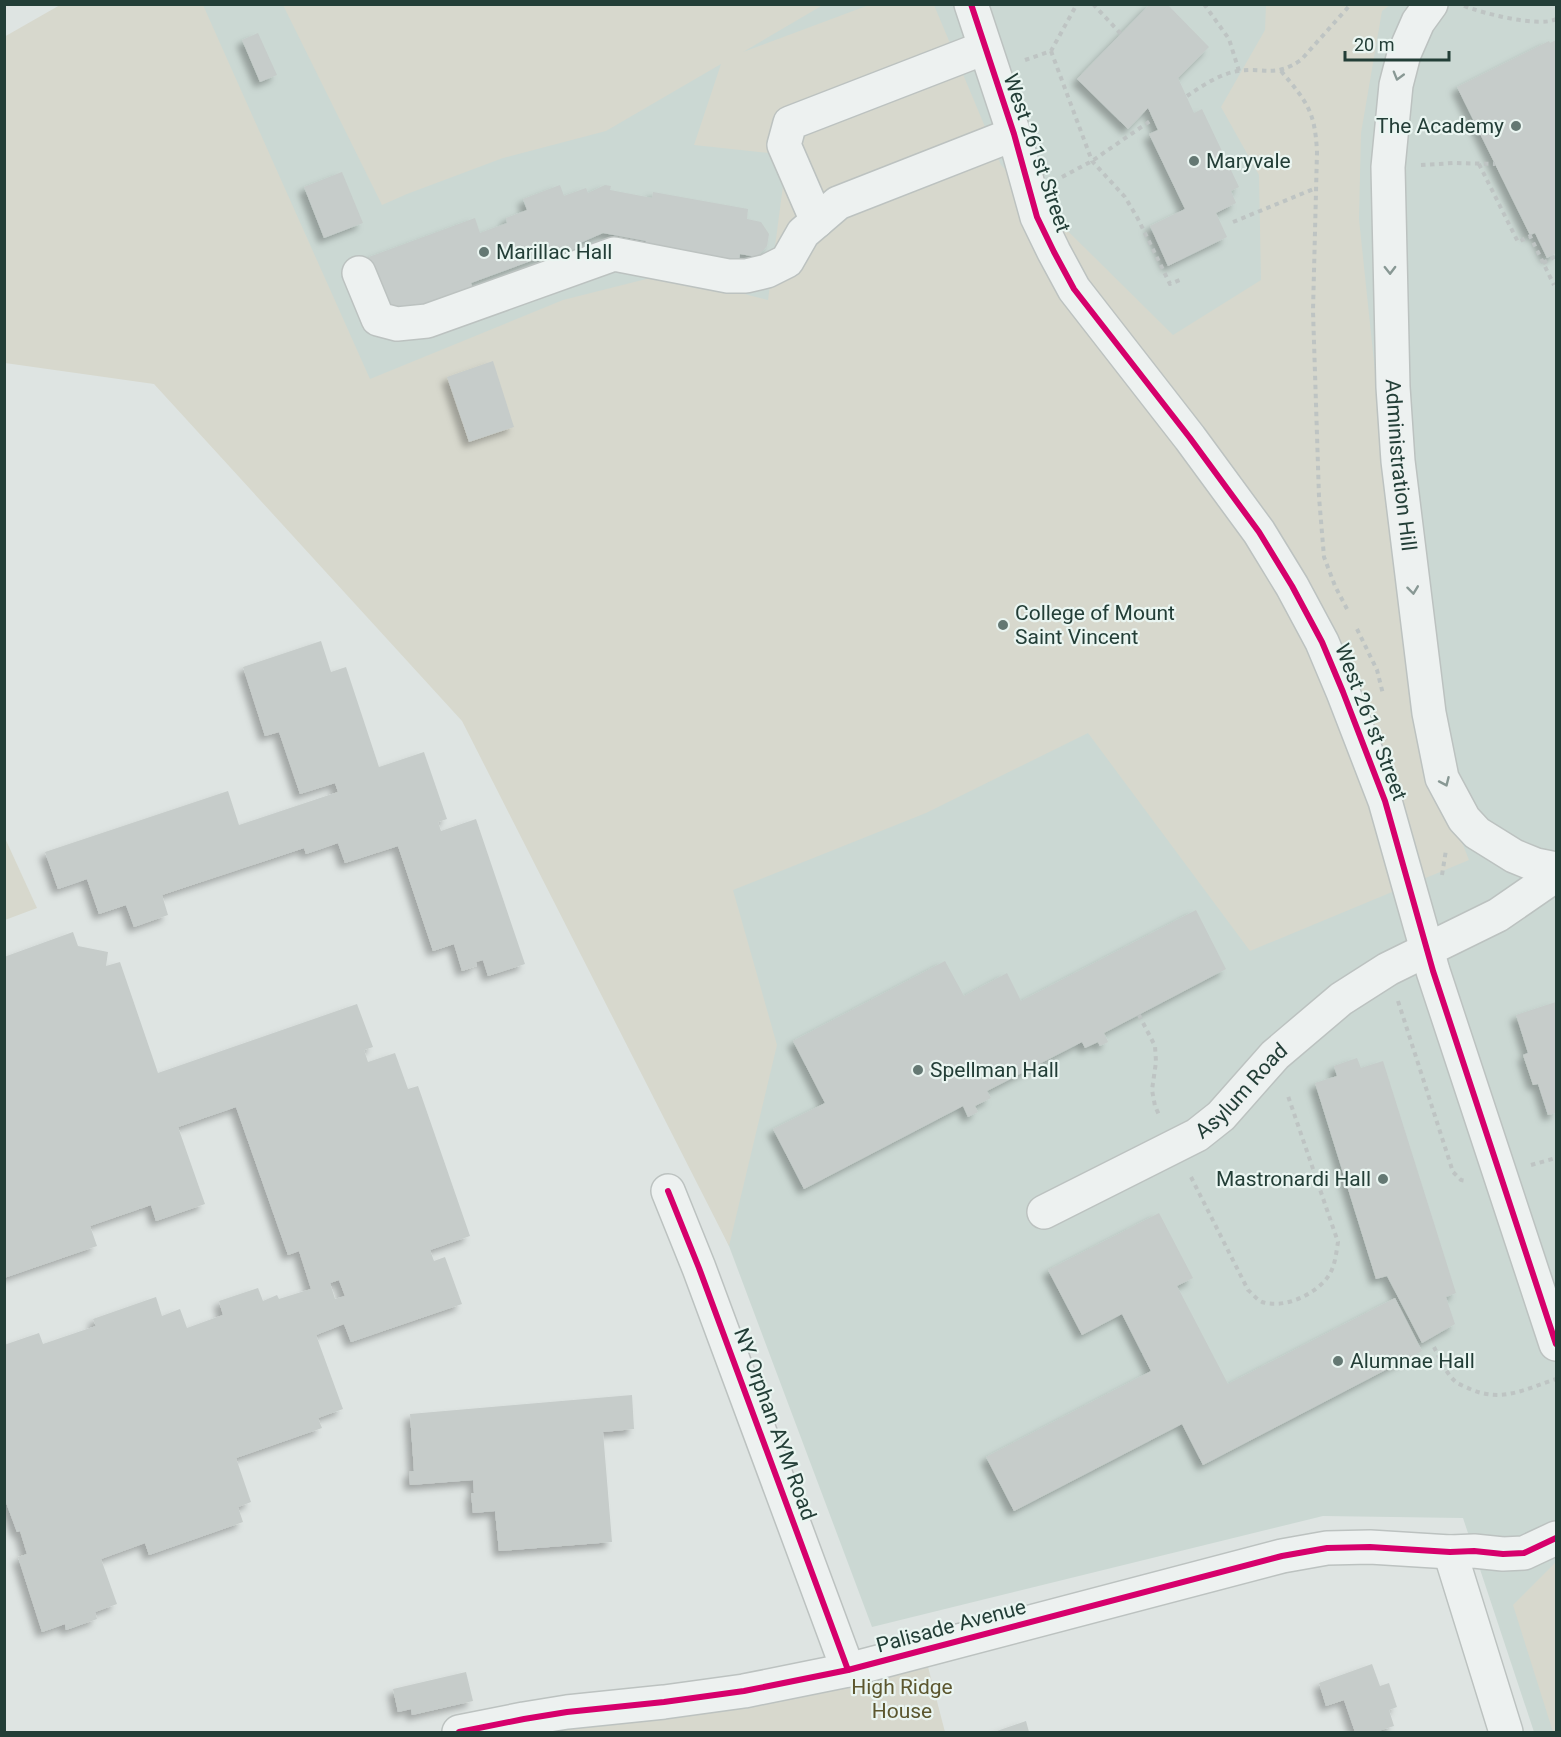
<svg xmlns="http://www.w3.org/2000/svg" width="1561" height="1737" font-family="Roboto,sans-serif">
  <defs>
    <filter id="shadow"><feDropShadow dx="-5.5" dy="5.5" stdDeviation="3" flood-color="#0004"/></filter>
  </defs>
  <rect width="100%" height="100%" fill="#dee4e2"/>
  <path fill="#cbd8d3" d="M169 5H1556V1732H1534L1463 1518 1323 1516 872 1627 729 1246Z"/>
  <g fill="#d7d8cd">
    <path d="M60 5H203L370 379 563 300 666 274 768 300 787 155 694 145 721 64 606 131 503 158 407 194 382 205 283 5H823L743 52 869 5H934L1001 165 1173 335 1261 280 1259 175 1221 107 1265 30 1266 5H1390L1382 11 1361 133 1359 219 1411 714 1469 860 1250 951 1088 733 926 813 733 890 777 1045 729 1246 462 721 154 384 5 363 4 37Z"/>
    <path d="M4 836 37 908 5 920H4Z"/>
    <path d="M1556 1562V1732H1553L1513 1605Z"/>
    <path d="M927 1663 945 1732H459Z"/>
  </g>
  <g fill="#c6ccca" fill-rule="evenodd" filter="url(#shadow)">
    <path d="M1150 4H1167L1209 47 1178 78 1194 113 1202 109 1239 187 1231 191 1236 203 1216 213 1227 237 1168 266 1150 226 1185 209 1149 134 1158 130 1148 108 1128 129 1077 79Z"/>
    <path d="M258 33 277 75 260 82 242 40Z"/>
    <path d="M1556 40V253L1547 258 1535 233 1530 235 1457 87 1549 41 1550 43Z"/>
    <path d="M342 172 363 223 324 238 304 187Z"/>
    <path d="M560 185 564 196 586 188 588 193 605 185 611 186 610 190 652 198 653 192 748 209 747 219 761 222 769 234 767 246 757 257 740 254 738 266 644 249 646 241 603 233 580 243 585 256 549 269 544 256 471 283 473 289 416 310 415 304 390 314 369 257 475 218 480 233 507 223 506 218 527 210 523 199Z"/>
    <path d="M493 361 514 427 469 442 447 377Z"/>
    <path d="M321 641 331 672 346 667 379 767 424 752 447 819 438 822 441 831 476 819 525 964 488 976 483 960 476 962 477 966 462 971 454 944 433 951 398 846 345 863 338 843 306 854 304 848 162 895 168 915 134 927 126 905 99 914 87 879 58 889 45 852 228 791 239 825 338 792 335 783 300 794 279 732 265 736 243 667Z"/>
    <path d="M1196 910 1226 969 1104 1033 1108 1042 1100 1046 1098 1042 1085 1048 1082 1042 987 1091 991 1098 975 1106 978 1112 968 1117 963 1106 804 1189 773 1129 825 1103 793 1041 945 961 964 996 1007 973 1021 1001Z"/>
    <path d="M73 932 78 946 108 952 106 966 120 962 158 1073 357 1004 373 1047 364 1050 368 1062 395 1053 408 1089 418 1086 470 1236 430 1250 434 1261 445 1257 462 1304 351 1342 344 1324 316 1335 343 1409 318 1418 322 1428 236 1458 251 1502 238 1507 243 1522 149 1555 145 1543 101 1559 117 1604 95 1612 97 1619 66 1630 65 1624 42 1632 18 1557 27 1554 20 1531 17 1532 4 1497V1345L39 1333 43 1344 96 1326 93 1319 156 1297 162 1316 180 1309 187 1328 223 1315 219 1301 258 1288 263 1301 277 1295 279 1299 311 1289 299 1251 288 1255 236 1107 178 1127 205 1204 156 1221 151 1205 90 1226 97 1246 4 1278V957ZM339 1280 345 1296 335 1299 330 1283Z"/>
    <path d="M1556 1002V1113L1548 1115 1538 1084 1533 1085 1523 1055 1528 1053 1516 1015Z"/>
    <path d="M1357 1058 1361 1068 1383 1061 1456 1293 1446 1297 1455 1324 1422 1343 1387 1276 1376 1279 1315 1083 1337 1076 1334 1066Z"/>
    <path d="M1159 1213 1193 1278 1177 1286 1228 1384 1395 1298 1422 1351 1203 1465 1182 1424 1014 1511 986 1457 1151 1371 1122 1314 1082 1335 1048 1270Z"/>
    <path d="M632 1395 634 1429 603 1432 612 1542 499 1551 495 1511 473 1513 471 1493H474L473 1480 410 1485 409 1472 414 1471 410 1414Z"/>
    <path d="M1372 1664 1380 1686 1389 1683 1397 1707 1389 1710 1394 1726 1375 1732H1355L1344 1700 1326 1706 1319 1683Z"/>
    <path d="M466 1672 473 1701 412 1715 411 1709 398 1712 393 1689Z"/>
    <path d="M1026 1721 1029 1732H994Z"/>
  </g>
  <g fill="none" stroke-linecap="round" stroke-linejoin="round">
    <g stroke="#bcc2c0" stroke-width="36">
      <g id="minor">
        <path d="M971 4 1014 134 1037 217 1054 252 1074 289 1190 438 1259 532 1292 586 1322 642 1343 692 1385 801 1433 971 1556 1344"/>
        <path id="s1" d="M1431 4 1418 22 1404 54 1396 85 1388 167 1393 387 1398 461 1429 713 1442 778 1464 819 1477 833 1514 856 1536 865 1556 869"/>
        <path d="M817 221 784 145 790 123 984 48"/>
        <path d="M359 273 378 319 397 324 427 321 614 254 728 276H746L767 271 787 261 803 233 838 203 1014 134"/>
        <path d="M668 1191 699 1268 848 1670"/>
        <path id="s2" d="M1044 1212 1197 1135 1221 1116 1275 1055 1341 999 1388 969 1498 915 1556 875"/>
        <path d="M1450 1552 1506 1732"/>
        <path d="M459 1732 524 1719 567 1712 664 1702 744 1691 848 1670 1282 1556 1327 1548 1370 1547 1450 1552 1474 1551 1503 1554 1524 1553 1556 1538"/>
      </g>
    </g>
    <g stroke="#bec4c3" stroke-width="4" stroke-dasharray="4.5 4.5" stroke-linecap="butt">
      <path d="M1093 4 1121 34"/>
      <path d="M1204 4 1229 39 1239 71"/>
      <path d="M1464 6C1482 13 1540 28 1556 19"/>
      <path d="M1051 51 1092 161 1125 197 1138 219 1170 284 1182 279"/>
      <path d="M1025 60 1051 51 1077 4"/>
      <path d="M1281 71C1307 102 1315 111 1317 152L1313 311 1319 497 1324 557 1335 586 1347 609"/>
      <path d="M1187 96C1202 86 1219 74 1238 71 1266 67 1274 78 1301 60L1351 4"/>
      <path d="M1479 164 1518 242 1530 236 1554 285"/>
      <path d="M1421 165 1454 163 1495 164"/>
      <path d="M1062 177 1092 161 1153 119"/>
      <path d="M1233 222 1316 188"/>
      <path d="M1543 263 1556 256"/>
      <path d="M1357 629 1377 670 1383 694"/>
      <path d="M1442 875 1446 850"/>
      <path d="M1398 1001 1453 1172 1461 1180 1467 1181"/>
      <path d="M1139 1015 1155 1046 1156 1062 1152 1090 1155 1106 1160 1117"/>
      <path d="M1531 1165 1556 1158"/>
      <path d="M1191 1177 1248 1290C1252 1293 1257 1300 1262 1302 1284 1309 1314 1295 1327 1278 1335 1268 1336 1254 1338 1242L1287 1093"/>
      <path d="M1434 1347C1440 1359 1446 1374 1457 1383 1461 1385 1466 1387 1470 1389 1502 1403 1525 1389 1556 1379"/>
    </g>
    <use href="#minor" stroke="#edf1f0" stroke-width="33"/>
    <g stroke="#eaf5f1" stroke-width="10">
      <g id="cycleway">
        <path d="M971 4 1014 134 1037 217 1054 252 1074 289 1190 438 1259 532 1292 586 1322 642 1343 692 1385 801 1433 971 1556 1344"/>
        <path d="M668 1191 699 1268 848 1670"/>
        <path d="M459 1732 524 1719 567 1712 664 1702 744 1691 848 1670 1282 1556 1327 1548 1370 1547 1450 1552 1474 1551 1503 1554 1524 1553 1556 1538"/>
      </g>
    </g>
    <use href="#cycleway" stroke="#d6006c" stroke-width="6"/>
  </g>
  <defs><path id="oneway-chevron" d="M-2-3.5L2.5 0L-2 3.5" fill="none" stroke-width="1.6" stroke-linecap="round" stroke-linejoin="round" transform="scale(1.5)"/></defs>
  <g stroke="#889894">
    <use href="#oneway-chevron" transform="translate(1398 76) rotate(106)"/>
    <use href="#oneway-chevron" transform="translate(1390 270) rotate(89)"/>
    <use href="#oneway-chevron" transform="translate(1413 590) rotate(83)"/>
    <use href="#oneway-chevron" transform="translate(1445 782) rotate(66)"/>
  </g>
  <g fill="#647873" stroke="#eaf5f1" stroke-width="2">
    <circle cx="1516" cy="126" r="6"/>
    <circle cx="1194" cy="161" r="6"/>
    <circle cx="484" cy="252" r="6"/>
    <circle cx="1003" cy="625" r="6"/>
    <circle cx="918" cy="1070" r="6"/>
    <circle cx="1383" cy="1179" r="6"/>
    <circle cx="1338" cy="1361" r="6"/>
  </g>
  <g text-anchor="middle" stroke-width="4.5" stroke-linejoin="round" paint-order="stroke">
    <g font-size="21" fill="#233e37" stroke="#eaf5f1" text-anchor="start">
      <text x="1504" y="133" text-anchor="end">The Academy</text>
      <text x="1206" y="168">Maryvale</text>
      <text x="496" y="259">Marillac Hall</text>
      <text x="1015" y="620">College of Mount<tspan x="1015" dy="24">Saint Vincent</tspan></text>
      <text x="930" y="1077">Spellman Hall</text>
      <text x="1371" y="1186" text-anchor="end">Mastronardi Hall</text>
      <text x="1350" y="1368">Alumnae Hall</text>
    </g>
    <g font-size="21" fill="#233e37" stroke="#eaf5f1">
      <text transform="translate(1037 153) rotate(71)" y="7">West 261st Street</text>
      <text dy="7" stroke="none"><textPath href="#s1" startOffset="470">Administration Hill</textPath></text>
      <text transform="translate(1371 722) rotate(69)" y="7">West 261st Street</text>
      <text dy="7" stroke="none"><textPath href="#s2" startOffset="234">Asylum Road</textPath></text>
      <text transform="translate(775 1424) rotate(70)" y="7">NY Orphan AYM Road</text>
      <text transform="translate(951 1626) rotate(-15)" y="7">Palisade Avenue</text>
    </g>
    <g font-size="21" fill="#5c572f" stroke="#eaf5f1">
      <text x="902" y="1694">High Ridge<tspan x="902" dy="24">House</tspan></text>
    </g>
  </g>
  <rect width="1561" height="1737" fill="none" stroke="#233e37" stroke-width="12"/>
  <path d="M1345 51v9h104v-9" fill="none" stroke="#233e37" stroke-width="3"/>
  <text x="1354" y="51" font-size="18" fill="#233e37" stroke="#eaf5f1" stroke-width="4.5" paint-order="stroke">20 m</text>
</svg>
